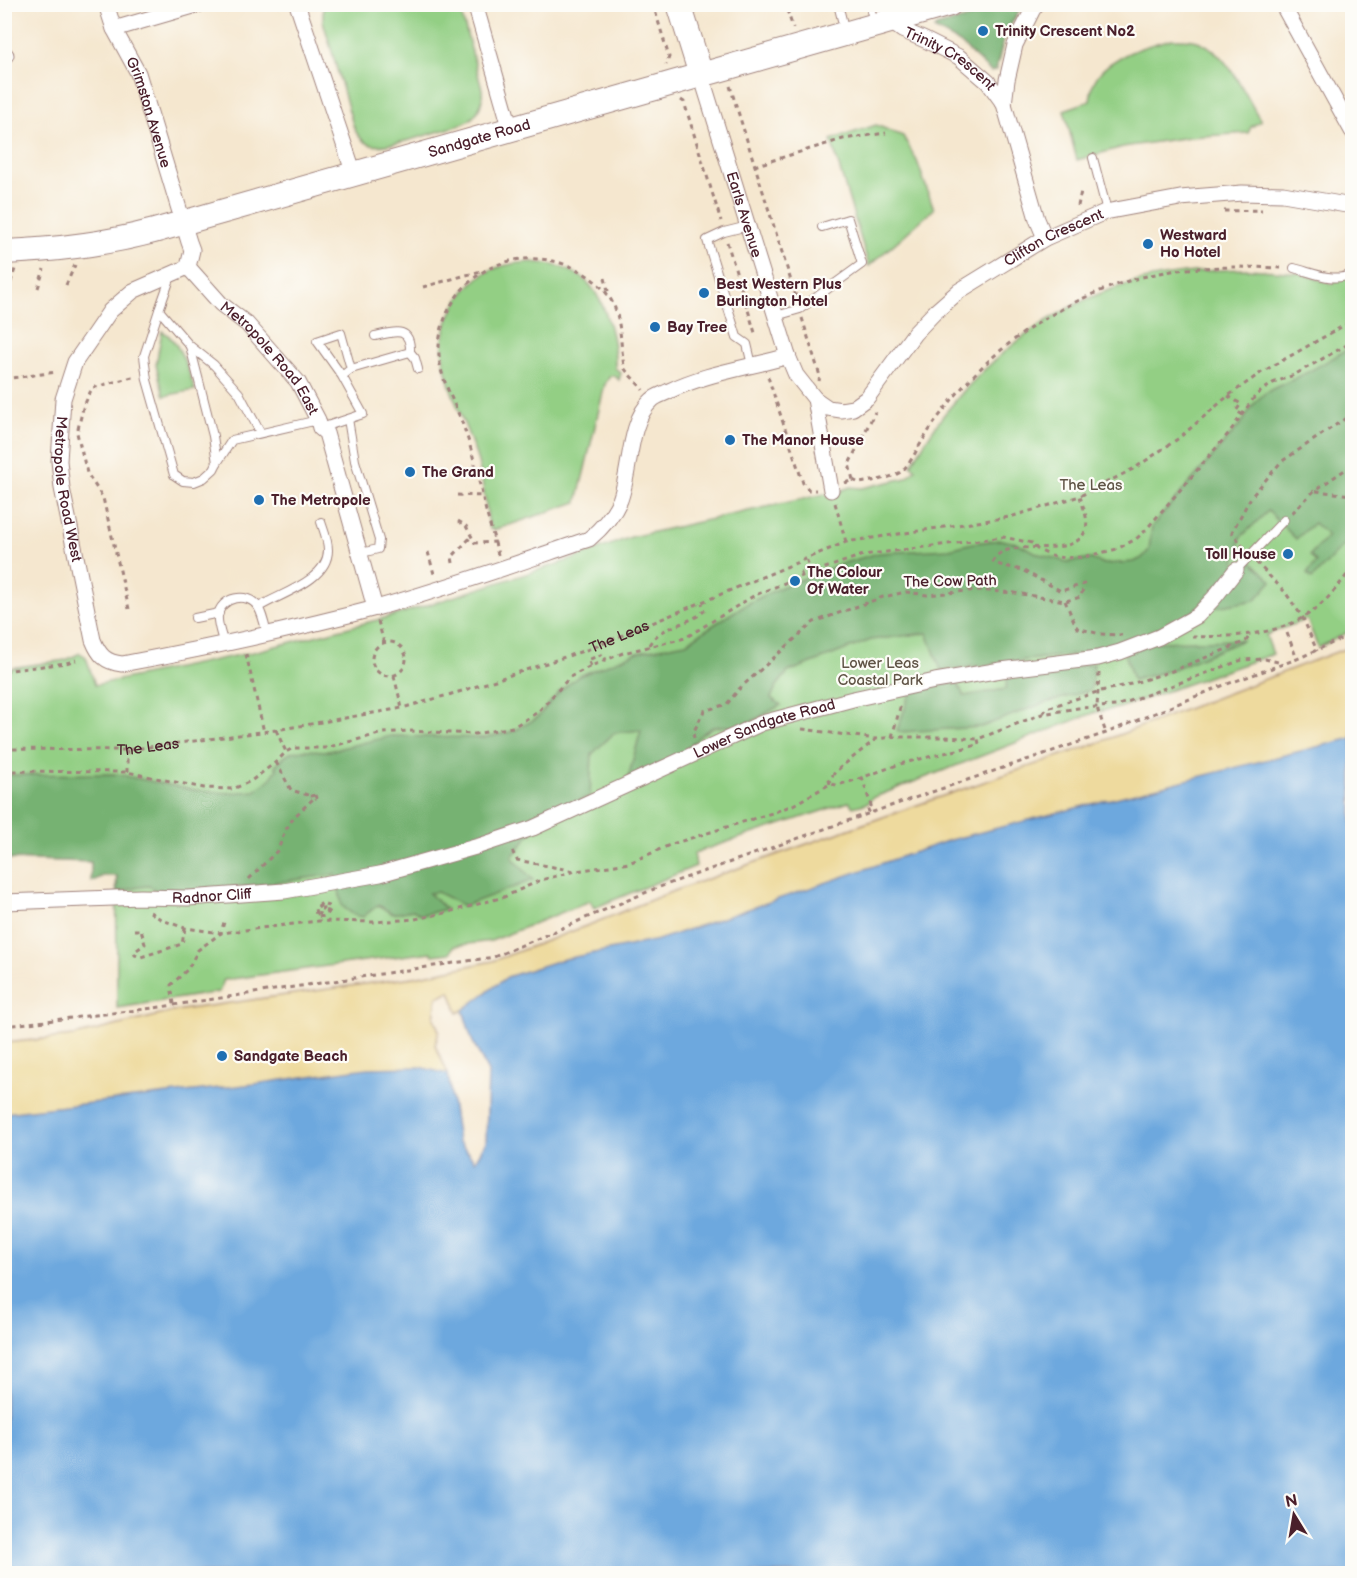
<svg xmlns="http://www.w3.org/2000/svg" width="1357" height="1578" font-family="'Balsamiq Sans',sans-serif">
  <rect width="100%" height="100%" fill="#fdfcf7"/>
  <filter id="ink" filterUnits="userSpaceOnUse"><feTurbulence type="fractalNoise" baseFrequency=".0167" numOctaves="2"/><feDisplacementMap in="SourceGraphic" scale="12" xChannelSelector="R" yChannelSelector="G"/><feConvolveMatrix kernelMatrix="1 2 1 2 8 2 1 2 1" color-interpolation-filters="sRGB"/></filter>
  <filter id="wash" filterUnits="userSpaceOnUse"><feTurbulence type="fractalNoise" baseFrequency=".008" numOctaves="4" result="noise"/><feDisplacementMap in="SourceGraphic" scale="24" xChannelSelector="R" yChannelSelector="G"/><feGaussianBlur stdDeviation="1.35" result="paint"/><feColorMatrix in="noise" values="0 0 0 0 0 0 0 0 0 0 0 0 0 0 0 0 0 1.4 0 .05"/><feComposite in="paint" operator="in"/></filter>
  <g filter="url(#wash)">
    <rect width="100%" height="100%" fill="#f5e7cf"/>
    <g fill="#93cf84" stroke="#6e7758" stroke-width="1.5">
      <path d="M323 4 459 5 482 89C484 106 476 119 460 125 442 130 388 149 372 145 362 142 356 134 353 125L323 21Z"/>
      <path d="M1172 39C1181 39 1192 38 1200 42 1229 54 1245 95 1261 121L1251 127 1248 133 1190 137 1123 147 1077 160 1064 110 1090 101C1091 95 1091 88 1094 82 1105 57 1147 45 1172 39Z"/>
      <path d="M876 125 903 136 917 161 934 209 869 266 831 140Z"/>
      <path d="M531 262C551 263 576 269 590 285 607 305 616 343 615 368L621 373 619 380 615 376H610L605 384 577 502 495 530 490 529C485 507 484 484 478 462 468 428 450 396 444 362 437 328 460 285 491 270 504 264 518 263 531 262Z"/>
      <path d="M1249 269 1299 273 1333 284 1340 274 1343 275 1352 270V630L1318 648 1307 619 1266 635 1273 654 1119 708 1096 712 872 798 868 803 853 807 849 802 694 853 696 866 594 908 590 901 491 941 454 946 450 953 433 955 431 952 224 980 219 992 117 1008 116 775H5L4 669 66 660 80 653 86 657 95 685 249 653 396 615 573 559 631 537 825 494 829 498 838 495 842 490 850 487 862 488 906 478 916 469 911 465C922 447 933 428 946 412 989 357 1051 309 1118 287 1159 273 1205 270 1249 269Z"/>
      <path d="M162 331C180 340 189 373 195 390L164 396 156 365Z"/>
    </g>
    <g fill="#76b272" stroke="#60684e" stroke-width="1.5">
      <path d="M1014 5H1020L1021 8 1005 34 996 70 991 72 960 43 934 29 936 27Z"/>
      <path d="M1352 347V489L1349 490 1352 502V541L1343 546 1312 579 1307 574 1316 562 1310 555 1328 536 1314 523 1296 539 1268 511 1241 537 1234 567 1191 614 1159 633 1077 654 941 670 927 633 871 640 788 672 776 687 771 698 781 705 740 728 727 726 713 727 703 733 679 756 628 778 641 730 614 733 592 754 590 796 544 815 512 857 533 880 464 906 437 892 429 893 446 909 421 915 413 910 393 914 378 905 363 917 354 915 342 906 336 874 206 892 157 891 150 886C138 886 129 890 117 892V876H103L91 882V862L5 859V775L116 774 193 790 228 793 255 791 271 778 277 769 275 766 285 756 292 752 303 750 329 751 391 736 484 738 514 731 537 718 560 691 579 676 638 652 686 643 743 606 779 588 844 563 879 553 949 549 973 543 1001 540 1017 543 1039 554 1067 562 1091 559 1104 564 1134 562 1142 558 1149 550 1152 526 1244 420C1260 389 1271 391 1298 377 1317 368 1334 357 1352 347Z"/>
      <path d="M1250 560 1272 581 1255 600 1211 608Z"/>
      <path d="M1243 640 1171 670 1133 680 1125 654 1153 642Z"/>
      <path d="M1094 664 1091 690 1039 705 981 727 900 732 897 730 911 692 957 682 964 696 1006 689 1007 677Z"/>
    </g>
    <path fill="#eeda9e" stroke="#9c7c64" stroke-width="1.5" d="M1352 646V845L463 1010 458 1013 450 991 437 997 434 1018 439 1031 435 1045 448 1074 439 1102 5 1195V1043L74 1036 181 1010 414 977 493 961 594 923 671 892 937 798 1095 744Z"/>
    <path fill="#6da8de" stroke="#5c6484" stroke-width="1.5" d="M1352 738V1573H5V1113L254 1084 367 1068 420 1067 448 1074 458 1141 475 1161 486 1142 488 1072 472 1040 463 1010 507 977 560 960 658 940 950 840Z"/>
  </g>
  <g filter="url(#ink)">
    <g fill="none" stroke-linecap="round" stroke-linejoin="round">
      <g stroke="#a0837d" stroke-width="10">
        <g id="service">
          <path d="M838 4 845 32"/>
          <path d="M872 4 871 11 874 22"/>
          <path d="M1093 158 1107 211"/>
          <path d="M748 226 724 232 707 240 737 337 747 344 752 365"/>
          <path d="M1294 268C1314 273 1333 283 1352 274"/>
          <path d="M171 276 159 310 190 346 214 365 239 393 260 432"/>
          <path d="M159 310 144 356 147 380 174 475 183 481 194 482 204 478 214 469 217 463 213 436 190 346"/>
          <path d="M776 316 800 309 862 264 848 219 822 227"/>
          <path d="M410 352 415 358 418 369"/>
          <path d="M351 369 410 352C411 325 393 332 375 336"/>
          <path d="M348 419 355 461 379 540 378 549 361 553"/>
          <path d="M321 428 363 414 342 376 317 341 341 333 351 369 342 376"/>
          <path d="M217 463 232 440 318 420"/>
          <path d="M1236 570 1284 520"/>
          <path d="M259 607C279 594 328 581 328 550 328 540 324 531 321 522"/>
          <path d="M195 618 219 613"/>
          <path d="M224 645C222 636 217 625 218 616 220 597 248 591 258 607 263 615 265 626 267 635"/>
        </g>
      </g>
      <g stroke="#a0837d" stroke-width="17">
        <g id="minor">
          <path id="s2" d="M106 4 114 29 138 73 189 242 192 250 188 267 221 304 247 324 298 382 318 420 320 428 326 433 375 608"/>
          <path d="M297 4 354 174"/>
          <path d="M475 4 511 130"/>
          <path d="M1282 4 1352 131"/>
          <path id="s3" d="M891 22 902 30 925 40 959 57 988 82 1004 104 1037 219 1045 238"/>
          <path d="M114 29 200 4"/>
          <path d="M4 55H6"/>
          <path id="s4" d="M701 75 788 356 796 375 815 399 831 490"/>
          <path d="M1004 104 1007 80 1015 45 1033 9 1037 4"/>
          <path id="s5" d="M188 267 133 291 110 311 75 362 63 399 59 461 62 488 93 640C99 655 105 662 122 664 207 648 292 630 376 608 448 588 518 563 589 539 602 528 613 516 620 500 631 471 628 421 652 400 656 396 664 394 669 391 706 373 748 368 788 356"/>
          <path id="s6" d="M815 399 828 408 841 410 853 408 867 398 914 334 934 313 959 291 1045 238 1105 212 1180 198 1242 193 1283 194 1352 206"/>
          <path id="s7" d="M4 902 141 897 188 898 284 891 380 874 479 846 533 828 762 723 853 699 935 681 1001 670 1098 658 1120 652 1159 637 1197 616 1214 598 1236 570"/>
        </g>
      </g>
      <g stroke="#a0837d" stroke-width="26">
        <path id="primary" d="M701 75 950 4"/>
      </g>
      <g stroke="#a0837d" stroke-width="26">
        <g id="trunk">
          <path id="s8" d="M4 252C55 250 105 244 154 231L701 75 679 4"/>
        </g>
      </g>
      <g stroke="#a0837d" stroke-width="3" stroke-dasharray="4.5 4.5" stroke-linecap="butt">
        <path d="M653 4 669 57 666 65"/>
        <path d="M787 10 793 28"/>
        <path d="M730 86 796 297"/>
        <path d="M681 100 684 102 721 221"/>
        <path d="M754 166 843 139 886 133"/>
        <path d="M1078 206 1081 191"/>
        <path d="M1224 211 1262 210"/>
        <path d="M727 242 756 336"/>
        <path d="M605 278 609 295"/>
        <path d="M66 285 75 265"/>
        <path d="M423 287 481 271"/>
        <path d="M38 288 44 269"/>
        <path d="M8 291 15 269"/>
        <path d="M802 318 820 376 819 381"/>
        <path d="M768 377 803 483 809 490H816"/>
        <path d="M4 379 57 372"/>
        <path d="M1228 396 1241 404 1236 411 1243 415"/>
        <path d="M853 480 859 483C872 481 888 479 899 473 910 466 916 450 923 440 934 422 947 405 961 389 1015 327 1097 281 1178 270 1213 266 1248 267 1283 268"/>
        <path d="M845 483 853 480 849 464 875 412"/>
        <path d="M1316 491 1352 495"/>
        <path d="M457 495 483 496"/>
        <path d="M835 503 846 542"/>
        <path d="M1292 513 1314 491 1352 465"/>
        <path d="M458 521 466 526 475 543 496 542"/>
        <path d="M1244 548 1232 532 1251 497 1281 462 1352 414"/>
        <path d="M428 552 434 574"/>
        <path d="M498 555C494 537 488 520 484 503 478 477 473 452 464 428 456 404 440 380 439 355 437 311 468 270 510 261 541 254 576 263 599 285 620 305 619 324 622 351 623 357 623 364 625 369 630 376 638 383 643 390"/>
        <path d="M1256 562 1285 592 1303 618 1317 651"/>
        <path d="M453 563 452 557 471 537"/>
        <path d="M802 576 800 571 809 567 806 558"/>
        <path d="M1065 601 1077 628 1100 634 1122 635"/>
        <path d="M129 609 103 498 87 473 77 433 83 408 92 388 136 376"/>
        <path d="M378 621 384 643"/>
        <path d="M1287 633 1297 659"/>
        <path d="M1192 637C1236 636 1282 637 1318 607 1331 596 1341 582 1352 569"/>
        <circle cx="389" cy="659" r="17"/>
        <path d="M649 645C660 625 688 626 704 611L702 603"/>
        <path d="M246 654 264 732"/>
        <path d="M591 666 588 660 603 654 606 660"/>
        <path d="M4 671 66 663 76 660"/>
        <path d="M1099 673 1097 708 1106 733"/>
        <path d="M394 676 402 708"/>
        <path d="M1043 713 1047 708 1097 692 1131 684 1172 671 1232 647 1246 641 1250 635"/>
        <path d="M802 729 876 739 892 737H945L978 739 1042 714 1078 708 1116 706 1242 660 1265 659 1282 663"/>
        <path d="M276 730 286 752"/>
        <path d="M892 737 901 704"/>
        <path d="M694 738 693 733 704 711 727 704 740 688 814 622 883 597 906 592 927 595 977 590 1015 593 1065 601 1081 597 1084 584 1061 591 1022 570 1000 565 993 561C1006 533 1077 564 1086 528 1089 519 1082 505 1080 496"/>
        <path id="s1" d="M4 749 127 750 276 730 402 708 462 691 592 648 846 542 1010 517 1080 496 1135 468 1179 438 1228 396 1262 372 1352 321"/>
        <path d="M127 750V772"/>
        <path d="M276 762 291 790 311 796"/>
        <path d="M4 771 127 772 204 788 233 789 251 781 276 762 286 752 293 748H325L383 733 408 731 475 734 513 727 538 712 570 677 591 666 623 653 685 638 755 595 802 576 863 555 1003 537 1032 543 1037 549 1051 556 1065 558 1084 557 1117 549 1136 539 1144 532 1229 433 1256 395 1273 383 1294 375 1352 342"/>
        <path d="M862 777 872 809 868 810 870 813"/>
        <path d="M830 784 829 780 836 771 876 739"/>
        <path d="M315 795 316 798 313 799 311 796Z"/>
        <path d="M512 851 517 860 574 871"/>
        <path d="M249 879 278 850 285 831 294 817 313 799"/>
        <path d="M321 905 317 909 318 914 326 913 327 909 326 908"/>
        <path d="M321 909H323L322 903 315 908 316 915C322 918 327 917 330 910L328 906 325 905"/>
        <path d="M150 912 162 920 185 928 221 933 318 921 374 922 415 919 445 913 504 897 541 880 576 871 629 863 672 844 772 813 793 805 830 784 837 785 852 781 900 764 973 746 979 744 978 739"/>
        <path d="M134 930H141L145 944 134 952 135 955 141 957 182 944 185 928"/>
        <path d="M174 1004 171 985 188 969 198 950 221 933 224 922"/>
        <path d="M4 1026 154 1008 494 957 654 889 870 813 1106 733 1219 687 1297 659 1352 634"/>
      </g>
      <use href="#service" stroke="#fff" stroke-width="8"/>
      <use href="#minor" stroke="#fff" stroke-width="15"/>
      <use href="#primary" stroke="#fff" stroke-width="24"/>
      <use href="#trunk" stroke="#fff" stroke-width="24"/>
    </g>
  </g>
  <g fill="#1f6fb2" stroke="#fdfcf7" stroke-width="2">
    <circle cx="983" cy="31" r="6"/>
    <circle cx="1148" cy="244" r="6"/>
    <circle cx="704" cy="293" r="6"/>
    <circle cx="655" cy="327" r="6"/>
    <circle cx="730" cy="440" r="6"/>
    <circle cx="410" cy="472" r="6"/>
    <circle cx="259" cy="500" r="6"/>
    <circle cx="1288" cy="554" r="6"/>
    <circle cx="795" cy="581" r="6"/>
    <circle cx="222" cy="1056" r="6"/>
  </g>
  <g text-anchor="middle" stroke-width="4.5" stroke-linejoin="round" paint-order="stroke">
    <g font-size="15" font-weight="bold" fill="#4a1f2b" stroke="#fdfcf7" text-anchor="start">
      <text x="995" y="36">Trinity Crescent No2</text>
      <text x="1160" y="240">Westward<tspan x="1160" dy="17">Ho Hotel</tspan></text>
      <text x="716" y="289">Best Western Plus<tspan x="716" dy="17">Burlington Hotel</tspan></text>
      <text x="667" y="332">Bay Tree</text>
      <text x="742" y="445">The Manor House</text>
      <text x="422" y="477">The Grand</text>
      <text x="271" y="505">The Metropole</text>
      <text x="1276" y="559" text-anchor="end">Toll House</text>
      <text x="807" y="577">The Colour<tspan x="807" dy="17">Of Water</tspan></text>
      <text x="234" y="1061">Sandgate Beach</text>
    </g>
    <g font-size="15" fill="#4a1f2b" stroke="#fdfcf7">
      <text dy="5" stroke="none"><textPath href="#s3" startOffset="70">Trinity Crescent</textPath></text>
      <text dy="5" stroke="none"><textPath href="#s2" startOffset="117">Grimston Avenue</textPath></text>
      <text dy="5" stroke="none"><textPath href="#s8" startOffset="490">Sandgate Road</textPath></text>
      <text dy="5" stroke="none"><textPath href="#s4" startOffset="146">Earls Avenue</textPath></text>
      <text dy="5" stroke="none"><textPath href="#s6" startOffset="309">Clifton Crescent</textPath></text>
      <text dy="5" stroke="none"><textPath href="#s2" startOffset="402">Metropole Road East</textPath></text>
      <text dy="5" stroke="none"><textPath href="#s5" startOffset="282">Metropole Road West</textPath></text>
      <text transform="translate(950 581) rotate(-1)" y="5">The Cow Path</text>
      <text dy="5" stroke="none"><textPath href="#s1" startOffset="630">The Leas</textPath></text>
      <text dy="5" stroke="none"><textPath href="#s7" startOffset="790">Lower Sandgate Road</textPath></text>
      <text dy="5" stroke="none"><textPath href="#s1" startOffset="144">The Leas</textPath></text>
      <text dy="5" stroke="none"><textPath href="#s7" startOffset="208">Radnor Cliff</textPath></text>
    </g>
    <g font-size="15" fill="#605446" stroke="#fdfcf7">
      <text x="1091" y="490">The Leas</text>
      <text x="880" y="668">Lower Leas<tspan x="880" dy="17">Coastal Park</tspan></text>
    </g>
  </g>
  <rect width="1357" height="1578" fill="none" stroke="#fdfcf7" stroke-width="24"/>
  <g transform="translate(1294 1515) rotate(349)" stroke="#fdfcf7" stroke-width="4.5" paint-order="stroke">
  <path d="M0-4.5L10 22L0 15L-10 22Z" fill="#4a1f2b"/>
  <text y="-9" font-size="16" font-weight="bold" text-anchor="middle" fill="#4a1f2b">N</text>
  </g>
</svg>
